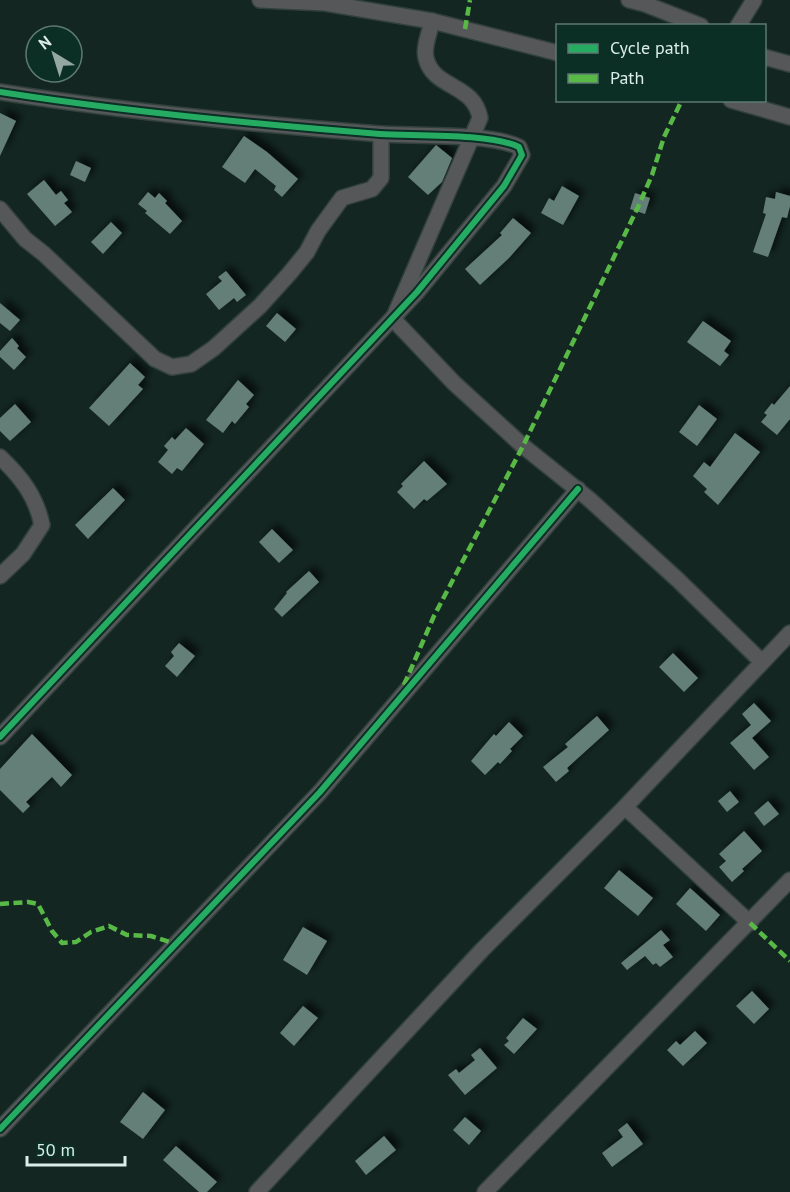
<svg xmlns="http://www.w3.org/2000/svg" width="790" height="1192" font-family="'PT Sans',sans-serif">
  <defs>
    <filter id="shadow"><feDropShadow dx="5.5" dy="-5.5" stdDeviation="3" flood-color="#0009"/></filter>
  </defs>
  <rect width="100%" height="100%" fill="#132621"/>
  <g fill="#647f78" filter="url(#shadow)">
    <path d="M0 113 16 121 0 156Z"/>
    <path d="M244 136 267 152 298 179 282 197 274 190 276 186 255 169 245 183 222 167Z"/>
    <path d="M436 145 452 158 442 182 428 195 408 177Z"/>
    <path d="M76 161 91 168 85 182 70 175Z"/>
    <path d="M44 180 56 195 61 191 68 200 64 203 72 212 55 226 27 194Z"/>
    <path d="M562 186 579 196 563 225 541 213 549 198 554 201Z"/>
    <path d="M148 192 155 198 159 193 167 201 165 203 182 221 170 234 145 213 147 211 138 204Z"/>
    <path d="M776 192 790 196V206L787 218 782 217 768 257 753 252 766 214 763 213 766 197 775 199Z"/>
    <path d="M635 193 650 198 645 214 630 209Z"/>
    <path d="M513 218 531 233 509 258 480 285 465 269 502 235 500 233Z"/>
    <path d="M111 222 122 233 103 254 91 242Z"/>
    <path d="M226 271 246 295 237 302 234 298 219 310 206 294 222 281 218 277Z"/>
    <path d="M0 303 20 320 10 331 0 323Z"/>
    <path d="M277 313 296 329 285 342 266 326Z"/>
    <path d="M703 321 731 341 724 351 729 355 720 366 687 342Z"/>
    <path d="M12 338 19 346 17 348 26 357 14 370 0 357V351Z"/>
    <path d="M130 363 145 377 138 385 143 389 109 426 89 408Z"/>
    <path d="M238 380 254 395 246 404 249 407 235 424 232 421 223 433 206 420Z"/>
    <path d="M790 386V419L777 435 761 422 767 415 764 413 772 403 774 405Z"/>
    <path d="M15 404 31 422 10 441 0 431V418Z"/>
    <path d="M699 405 717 419 697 446 679 432Z"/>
    <path d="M186 428 204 444 182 471 177 468 172 474 158 462 168 450 164 446 172 437 175 440Z"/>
    <path d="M735 433 760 452 718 505 704 492 707 489 693 476 704 462 710 467Z"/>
    <path d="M424 461 447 484 427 501 424 499 414 509 397 492 403 486 401 484Z"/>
    <path d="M113 488 125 500 88 539 75 525Z"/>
    <path d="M272 529 293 550 279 563 259 542Z"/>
    <path d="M309 571 319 582 282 617 274 609 287 593 286 592Z"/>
    <path d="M179 643 195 656 177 677 165 666 174 656 171 652Z"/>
    <path d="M673 653 698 678 684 692 659 667Z"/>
    <path d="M754 703 771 721 752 738 769 757 754 770 730 743 751 725 742 714Z"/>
    <path d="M597 716 609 730 567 768 569 771 556 782 543 767 568 747 565 744Z"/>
    <path d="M509 722 523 736 510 749 512 751 500 764 498 762 485 775 471 761 494 734 496 736Z"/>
    <path d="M32 734 72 775 61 787 52 777 26 802 30 806 23 813 0 790V769Z"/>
    <path d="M730 791 739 802 727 812 718 801Z"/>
    <path d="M768 801 779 814 764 826 754 813Z"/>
    <path d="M744 831 762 851 742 869 744 871 732 882 719 867 726 861 719 854Z"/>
    <path d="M619 870 653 898 638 916 604 888Z"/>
    <path d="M690 888 720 915 706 931 676 904Z"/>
    <path d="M303 927 327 941 307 975 283 960Z"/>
    <path d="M661 930 670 940 663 945 673 957 660 967 656 963 653 965 645 956 627 970 621 963Z"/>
    <path d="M752 991 769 1009 754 1024 736 1006Z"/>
    <path d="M303 1006 318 1018 294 1046 280 1033Z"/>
    <path d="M523 1018 537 1029 514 1054 504 1045 509 1041 506 1038Z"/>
    <path d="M695 1031 707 1043 683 1066 667 1050 676 1041 680 1045Z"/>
    <path d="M480 1048 497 1068 465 1095 448 1075 456 1069 459 1073 475 1060 471 1055Z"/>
    <path d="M143 1092 165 1110 143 1139 120 1122Z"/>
    <path d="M465 1117 481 1131 469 1145 453 1130Z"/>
    <path d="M627 1123 643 1144 612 1167 602 1153 623 1137 618 1130Z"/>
    <path d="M384 1136 396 1150 366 1175 355 1161Z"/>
    <path d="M176 1146 217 1182 207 1192H199L163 1160Z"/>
  </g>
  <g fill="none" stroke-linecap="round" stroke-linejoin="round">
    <g stroke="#31403c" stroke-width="18">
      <g id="minor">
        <path d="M260 0 325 3 432 21 558 53"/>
        <path d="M629 0 645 4 701 26"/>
        <path d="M432 21C430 32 423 47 426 58 433 89 474 83 480 118L393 319 454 383 523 446 589 499 678 580 762 662"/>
        <path d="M738 26 754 0"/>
        <path d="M764 57 790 64"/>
        <path d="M0 92C126 112 253 124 380 134 414 136 491 133 519 147L522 155 504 186 417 292 0 737"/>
        <path d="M731 100 790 117"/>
        <path d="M0 209 25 239 44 254 155 359 172 367 191 364 214 348 260 306 289 274 307 252 318 231 342 198 372 189 381 178V134"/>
        <path d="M0 457C21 477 36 496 42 525L23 554 0 576"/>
        <path d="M625 807 750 923"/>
        <path d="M0 1129 320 792 578 489"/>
        <path d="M257 1192 482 950 625 807 790 633"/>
        <path d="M485 1192 790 880"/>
      </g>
    </g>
    <use href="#minor" stroke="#565759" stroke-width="15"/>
    <g stroke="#58b947" stroke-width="4.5" stroke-dasharray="9 4.5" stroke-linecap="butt">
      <path d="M465 29 470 0"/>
      <path d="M404 685 434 616 523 446 638 207 652 175 664 137 682 100"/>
      <path d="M0 904 28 902 38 904 52 931 62 943 76 942 91 932 109 926 127 935 151 936 176 944"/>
      <path d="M750 923 790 961"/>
    </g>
    <g stroke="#0b2e25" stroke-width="10">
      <g id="cycleway">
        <path d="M0 92C126 112 253 124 380 134 414 136 491 133 519 147L522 155 504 186 417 292 0 737"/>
        <path d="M0 1129 320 792 578 489"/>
      </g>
    </g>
    <use href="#cycleway" stroke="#26ab63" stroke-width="6"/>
  </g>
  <rect x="556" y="24" width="210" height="78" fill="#0b2e25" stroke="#5e7a72" stroke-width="1.5"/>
  <rect x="568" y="44" width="30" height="9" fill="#26ab63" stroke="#5e7a72" stroke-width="1.5"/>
  <text x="610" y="54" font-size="18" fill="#daede6">Cycle path</text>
  <rect x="568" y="74" width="30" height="9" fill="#58b947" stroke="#5e7a72" stroke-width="1.5"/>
  <text x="610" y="84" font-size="18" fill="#daede6">Path</text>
  <g transform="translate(54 54) rotate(322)"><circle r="28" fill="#0b2e25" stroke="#5e7a72" stroke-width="1.5"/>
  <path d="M0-4.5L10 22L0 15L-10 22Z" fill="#94a7a1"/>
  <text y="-9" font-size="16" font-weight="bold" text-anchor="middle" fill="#daede6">N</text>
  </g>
  <path d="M27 1156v9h98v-9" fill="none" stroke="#daede6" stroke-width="3"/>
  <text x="36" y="1156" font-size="18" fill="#daede6" stroke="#0b2e25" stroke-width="4.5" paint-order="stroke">50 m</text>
</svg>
